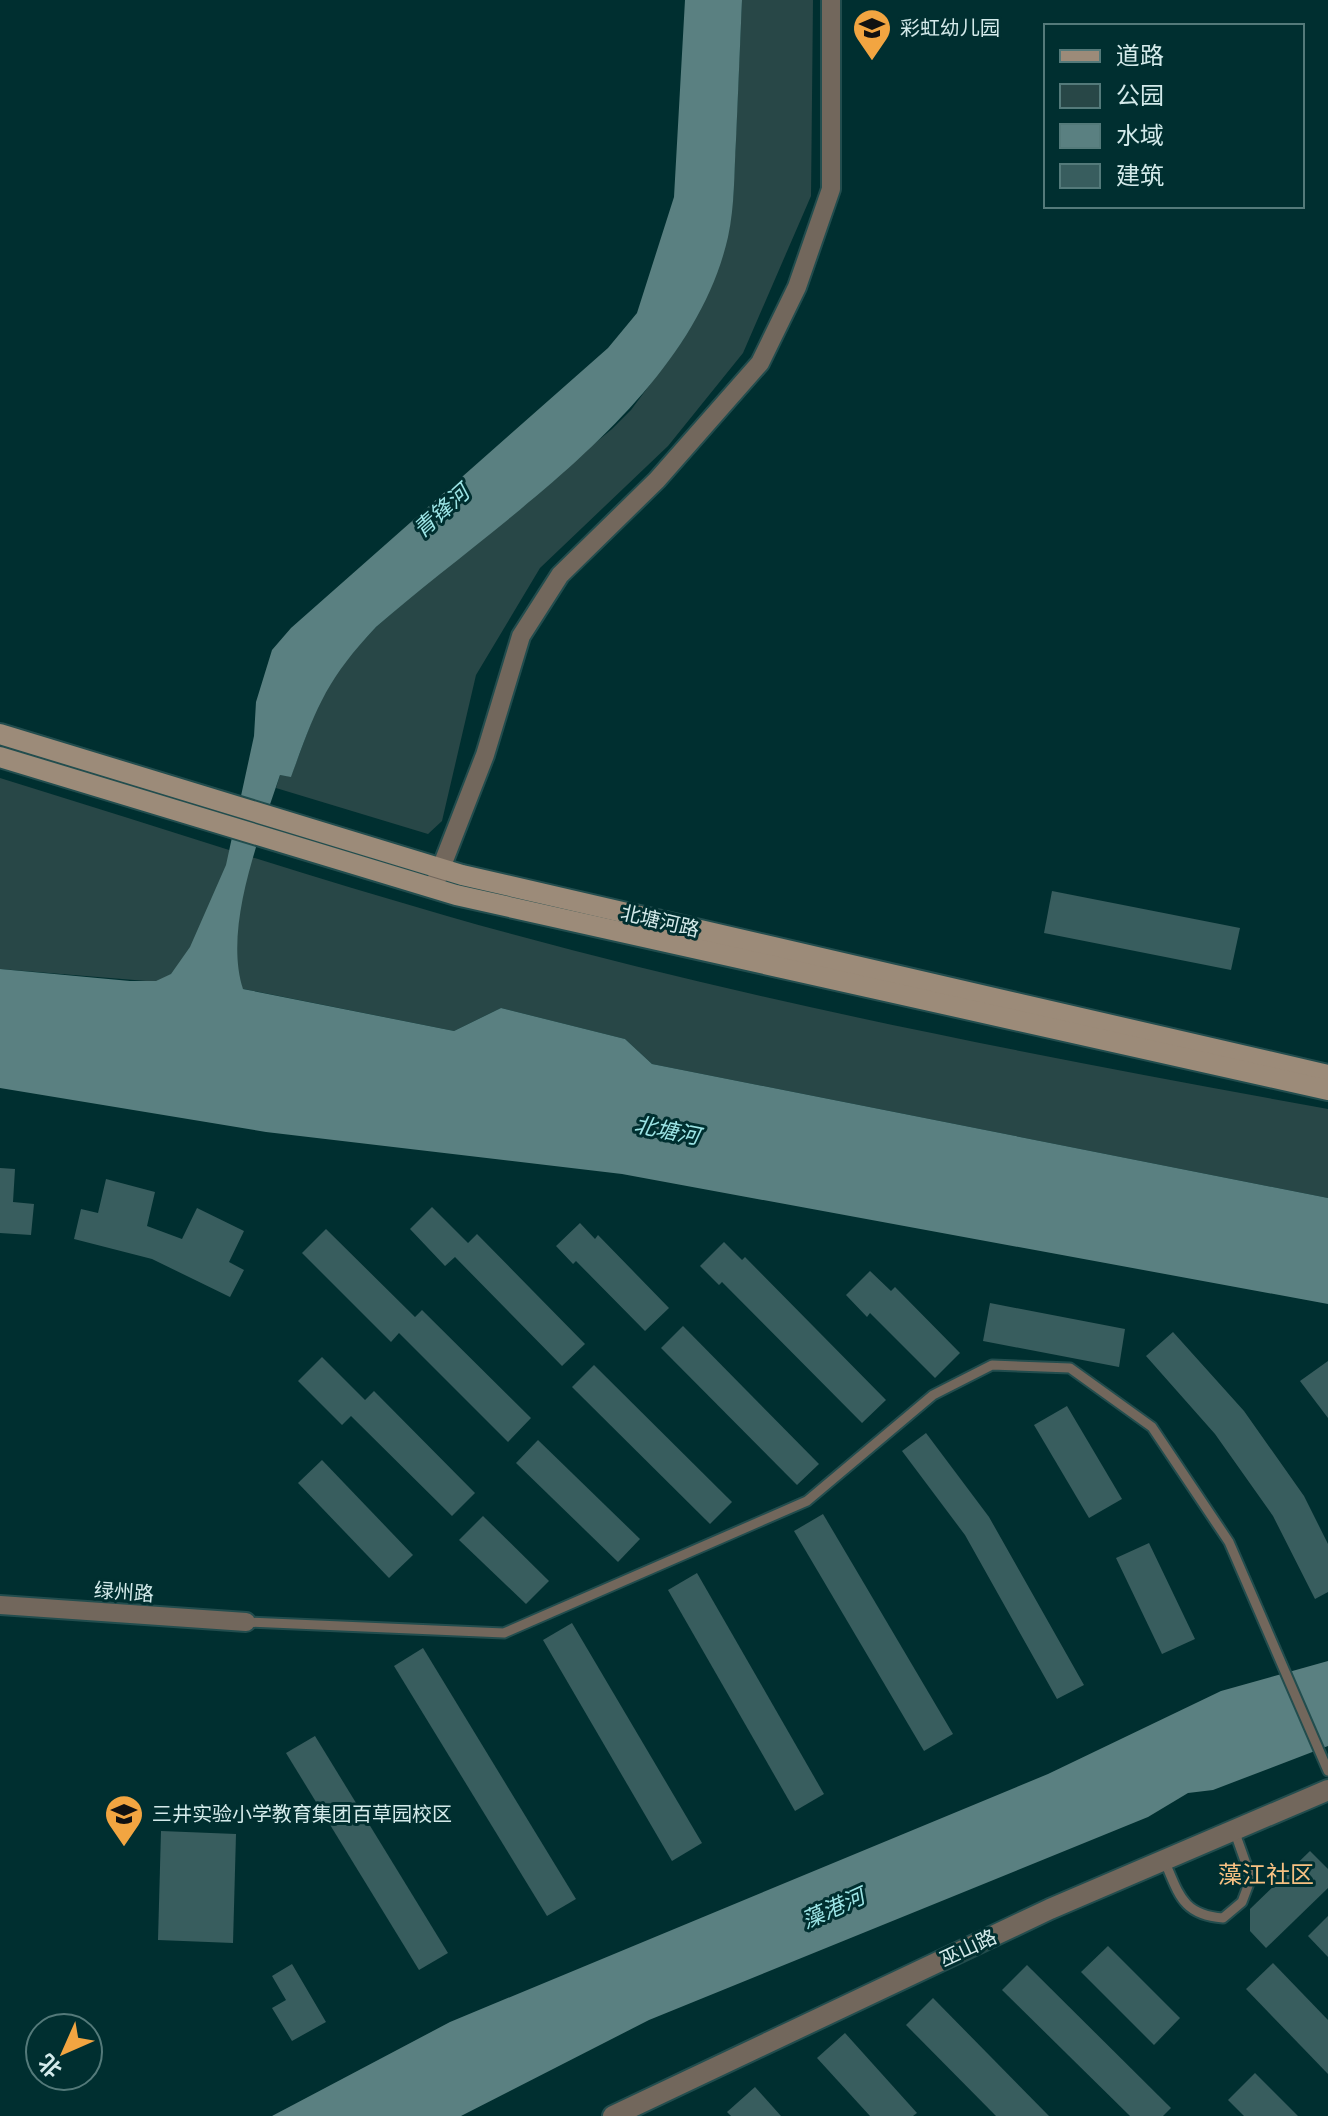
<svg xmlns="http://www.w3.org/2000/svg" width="1328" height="2116" font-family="Merriweather,'Noto Sans SC',serif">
  <rect width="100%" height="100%" fill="#002f30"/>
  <g fill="#284747">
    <path d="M742 0H813L811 196 743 353 668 446 540 568 476 675 442 821 428 834 276 788 280 775 291 776 321 696 341 664 376 627 440 571 612 429 631 410 683 340 733 200Z"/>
    <path d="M0 778C149 824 297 873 447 916 737 999 1032 1055 1328 1109V1198L652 1064 625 1039 501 1008 454 1031 244 989 0 969Z"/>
  </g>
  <g fill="#5a8081">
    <path d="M685 0H742C740 47 738 93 736 140 734 172 735 205 728 237 690 404 498 520 376 627 325 681 316 709 291 777L280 775C260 836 223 927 243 989L454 1031 501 1008 625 1039 652 1064 1328 1198V1304L622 1174 266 1132 0 1088V969L130 981H156L171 974 190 947 226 865 254 736 256 702 272 650 291 628 608 348 637 313 674 197Z"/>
    <path d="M1328 1661V1746L1213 1790 1188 1793 1148 1817 649 2020 461 2116H272L450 2022 1048 1774 1221 1691Z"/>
  </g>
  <g fill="#385d5e">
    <path d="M1052 891 1240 928 1231 970 1044 933Z"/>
    <path d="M0 1168 15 1169 13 1202 34 1204 31 1235 0 1233Z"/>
    <path d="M106 1179 155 1192 147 1226 182 1239 197 1208 244 1231 229 1262 244 1270 230 1297 152 1259 74 1239 81 1209 98 1213Z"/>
    <path d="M432 1207 468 1243 477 1234 585 1344 562 1366 455 1257 445 1266 410 1229Z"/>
    <path d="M580 1223 595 1239 598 1235 669 1308 645 1331 576 1261 573 1264 556 1246Z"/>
    <path d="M326 1229 415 1317 422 1310 531 1418 508 1442 399 1333 391 1342 302 1253Z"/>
    <path d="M724 1242 742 1260 745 1257 886 1400 862 1423 722 1282 719 1285 700 1266Z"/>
    <path d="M870 1271 891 1291 895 1287 960 1353 935 1378 870 1313 867 1317 846 1295Z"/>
    <path d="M990 1303 1125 1329 1119 1367 983 1341Z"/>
    <path d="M683 1326 819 1464 797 1485 661 1348Z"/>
    <path d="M1173 1332 1244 1411 1304 1496 1328 1544V1592L1315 1599 1273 1516 1215 1434 1146 1356Z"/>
    <path d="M322 1357 365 1400 374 1391 475 1493 452 1516 351 1416 342 1425 298 1381Z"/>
    <path d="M1328 1361V1418L1300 1381Z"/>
    <path d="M594 1365 732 1502 710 1524 572 1387Z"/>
    <path d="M1067 1406 1122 1499 1089 1518 1034 1425Z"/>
    <path d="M926 1433 989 1517 1084 1685 1057 1699 965 1535 902 1451Z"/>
    <path d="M538 1440 640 1539 618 1562 516 1463Z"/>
    <path d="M322 1460 413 1555 389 1578 298 1483Z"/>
    <path d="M823 1514 953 1734 924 1751 794 1531Z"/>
    <path d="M483 1516 549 1581 526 1604 459 1540Z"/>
    <path d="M1149 1543 1195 1639 1162 1654 1116 1558Z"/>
    <path d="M697 1573 824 1794 795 1811 668 1590Z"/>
    <path d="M572 1623 702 1843 672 1861 543 1640Z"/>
    <path d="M423 1648 576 1899 547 1916 394 1666Z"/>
    <path d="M315 1736 448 1953 419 1970 286 1753Z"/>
    <path d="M161 1831 236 1834 233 1943 158 1940Z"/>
    <path d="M1310 1851 1328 1869V1888L1266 1948 1250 1931V1909Z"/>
    <path d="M1328 1916V1957L1308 1936Z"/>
    <path d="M1108 1946 1180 2018 1154 2045 1081 1972Z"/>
    <path d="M1273 1963 1328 2020V2074L1246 1989Z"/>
    <path d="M292 1964 326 2022 292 2041 272 2008 286 2000 272 1976Z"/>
    <path d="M1027 1965 1171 2108 1163 2116H1130L1002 1990Z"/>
    <path d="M933 1998 1049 2116H996L906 2025Z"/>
    <path d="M845 2033 917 2113 913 2116H870L817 2058Z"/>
    <path d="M1255 2073 1298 2116H1244L1228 2100Z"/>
    <path d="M755 2087 781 2116H731L727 2112Z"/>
  </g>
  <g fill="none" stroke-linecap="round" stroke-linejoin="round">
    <g stroke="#224d4e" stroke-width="13">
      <g id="service">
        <path d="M246 1622 504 1633 807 1501 933 1395 992 1365 1070 1368 1152 1427 1229 1542 1328 1771"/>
        <path d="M1164 1860C1179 1894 1182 1915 1223 1918L1242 1902 1251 1878 1234 1830"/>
      </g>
    </g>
    <g stroke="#224d4e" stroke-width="22">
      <g id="minor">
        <path d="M436 881 485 755 521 636 560 575 657 480 760 363 797 287 831 189V0"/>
        <path d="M0 1605 246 1622"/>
      </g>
    </g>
    <g stroke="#224d4e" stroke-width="24">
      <path id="tertiary" d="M613 2116 1050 1909 1328 1790"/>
    </g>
    <g stroke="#224d4e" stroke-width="24">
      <g id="secondary">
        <path d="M0 734 462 875 1328 1075"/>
        <path d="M0 757 456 895 1328 1090"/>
      </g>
    </g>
    <use href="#service" stroke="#72675c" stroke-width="9"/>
    <use href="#minor" stroke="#72675c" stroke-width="18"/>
    <use href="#tertiary" stroke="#72675c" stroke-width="20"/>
    <use href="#secondary" stroke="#9c8b79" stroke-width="20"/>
  </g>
  <defs>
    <g id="school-pin" transform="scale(2)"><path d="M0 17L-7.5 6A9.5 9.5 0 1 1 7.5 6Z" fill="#f2a541" stroke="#002f30"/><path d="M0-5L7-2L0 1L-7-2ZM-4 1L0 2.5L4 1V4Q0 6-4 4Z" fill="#111"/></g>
  </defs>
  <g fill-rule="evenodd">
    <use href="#school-pin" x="872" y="28"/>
    <use href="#school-pin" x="124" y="1814"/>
  </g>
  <g text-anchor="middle" stroke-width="6" stroke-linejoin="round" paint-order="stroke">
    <g font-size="20" fill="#d3eaea" stroke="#002f30" text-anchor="start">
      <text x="900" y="35">彩虹幼儿园</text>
      <text x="152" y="1821">三井实验小学教育集团百草园校区</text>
    </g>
    <g font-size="20" fill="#d3eaea" stroke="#002f30">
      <text transform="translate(660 921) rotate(13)" y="7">北塘河路</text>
      <text transform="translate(124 1592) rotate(4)" y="7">绿州路</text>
      <text transform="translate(968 1948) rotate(-25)" y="7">巫山路</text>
    </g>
    <g font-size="22" font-style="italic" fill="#9ce5e6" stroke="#002f30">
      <text transform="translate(441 511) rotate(-42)" y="8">青锋河</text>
      <text transform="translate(667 1130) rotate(11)" y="8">北塘河</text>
      <text transform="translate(833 1908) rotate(-24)" y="8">藻港河</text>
    </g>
    <g font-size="24" fill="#f6c082" stroke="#002f30">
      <text x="1266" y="1883">藻江社区</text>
    </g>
  </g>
  <rect x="1044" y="24" width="260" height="184" fill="#002f30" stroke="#547a7a" stroke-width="2"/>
  <rect x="1060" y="50" width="40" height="12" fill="#9c8b79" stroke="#547a7a" stroke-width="2"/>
  <text x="1116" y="64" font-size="24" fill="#d3eaea">道路</text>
  <rect x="1060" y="84" width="40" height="24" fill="#284747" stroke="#547a7a" stroke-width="2"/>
  <text x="1116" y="104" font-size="24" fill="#d3eaea">公园</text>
  <rect x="1060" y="124" width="40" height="24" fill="#5a8081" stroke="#547a7a" stroke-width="2"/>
  <text x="1116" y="144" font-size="24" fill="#d3eaea">水域</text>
  <rect x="1060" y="164" width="40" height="24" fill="#385d5e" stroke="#547a7a" stroke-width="2"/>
  <text x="1116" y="184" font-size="24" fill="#d3eaea">建筑</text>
  <g transform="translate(64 2052) rotate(225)"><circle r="38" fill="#002f30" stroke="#547a7a" stroke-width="2"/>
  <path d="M0-6L14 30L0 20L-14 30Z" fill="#f2a541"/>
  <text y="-12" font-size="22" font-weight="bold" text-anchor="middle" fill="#d3eaea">北</text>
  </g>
</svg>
